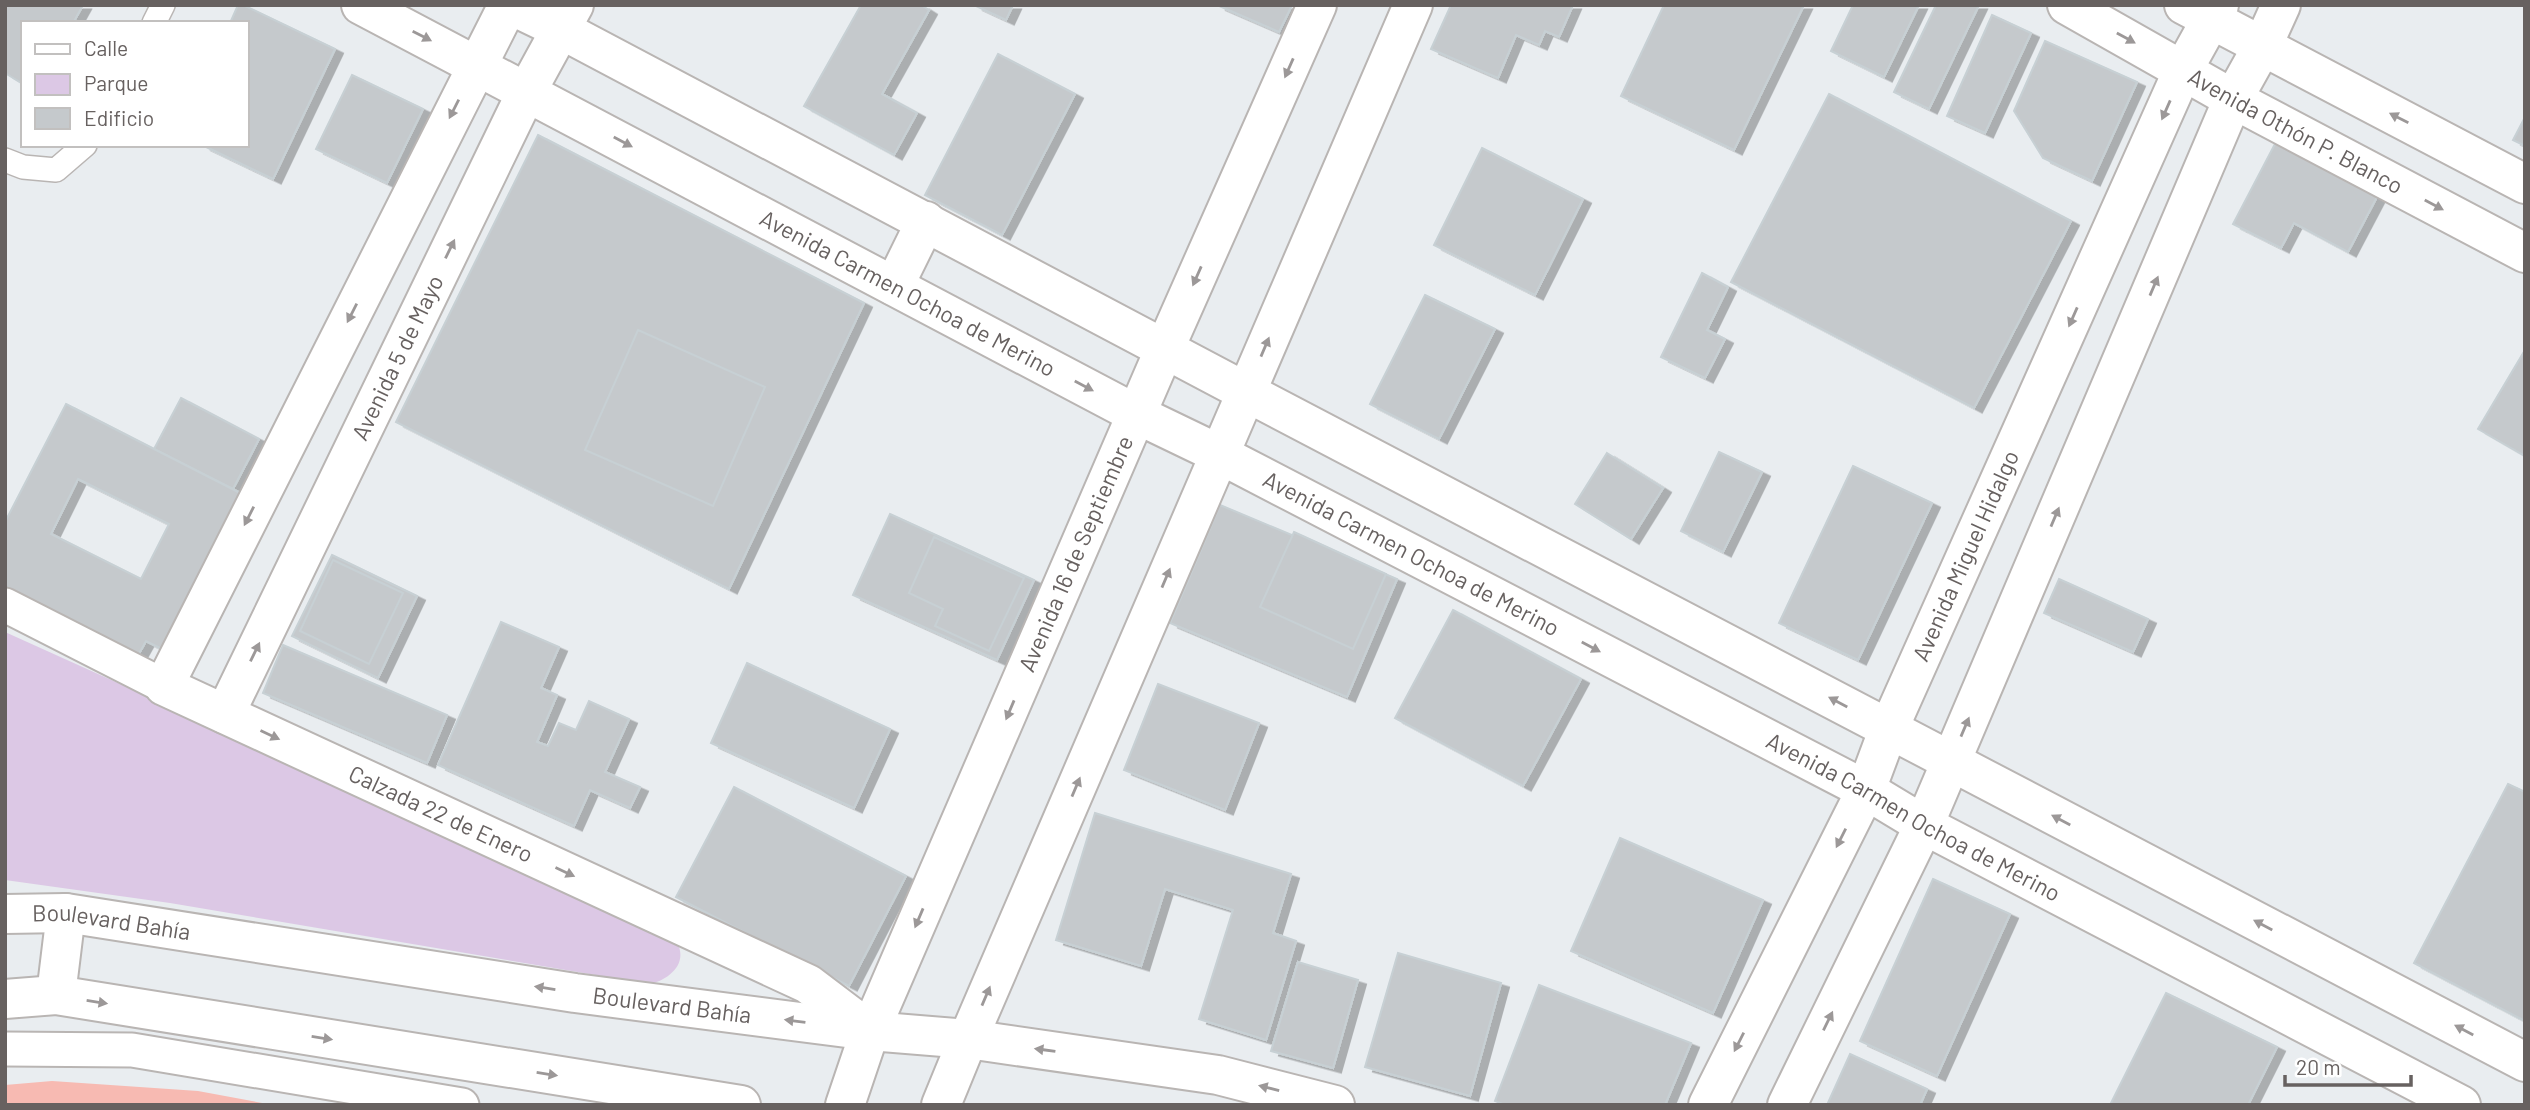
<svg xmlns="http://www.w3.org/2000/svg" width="2530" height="1110" font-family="Barlow,sans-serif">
  <defs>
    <filter id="shadow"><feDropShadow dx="8" dy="4.5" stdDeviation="0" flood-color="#0004"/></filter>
  </defs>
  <rect width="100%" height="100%" fill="#e9edf0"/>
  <path fill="#dcc8e5" d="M5 632 666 930C669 934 674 939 677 943 689 964 667 981 649 984L170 903 5 880Z"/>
  <path fill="#f7bab2" d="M52 1081 198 1091 273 1105H5V1085Z"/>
  <g fill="#c5c9cc" stroke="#c7d0d4" stroke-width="2" fill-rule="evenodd" filter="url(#shadow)">
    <path d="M5 5H83L73 23H23V84L5 73Z"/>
    <path d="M238 5H243L335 49 273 179 202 145H247V23H230Z"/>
    <path d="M861 5H921L929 10 882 94 917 113 894 155 804 106Z"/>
    <path d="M974 5H1013L1006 20Z"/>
    <path d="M1217 5H1292L1279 32Z"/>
    <path d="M1451 5H1573L1559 37 1545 31 1539 45 1516 35 1498 78 1431 49Z"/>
    <path d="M1664 5H1804L1734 150 1621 96Z"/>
    <path d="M1853 5H1919L1884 77 1831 51Z"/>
    <path d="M1936 5H1979L1929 109 1894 92Z"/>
    <path d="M1992 15 2031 33 1985 133 1947 116Z"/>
    <path d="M2045 41 2137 82 2092 181 2043 158 2014 111Z"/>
    <path d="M998 54 1075 94 1002 235 925 195Z"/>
    <path d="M352 75 423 109 387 183 316 149Z"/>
    <path d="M1829 94 2071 221 1974 408 1731 282Z"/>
    <path d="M2525 117V146L2513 140Z"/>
    <path d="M538 135 864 303 729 589 396 422Z"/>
    <path d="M2277 140 2379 193 2348 252 2294 223 2281 248 2233 224Z"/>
    <path d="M1482 148 1583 199 1535 295 1434 245Z"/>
    <path d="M1702 273 1728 287 1707 330 1725 339 1705 378 1661 357Z"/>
    <path d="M1425 295 1495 329 1439 439 1370 404Z"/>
    <path d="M638 330 765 387 713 506 585 450Z"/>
    <path d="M2525 350V456L2478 429Z"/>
    <path d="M181 398 259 439 233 489 154 449Z"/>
    <path d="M66 404 246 496 166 651 146 641 136 659 5 592V522ZM78 479 169 524 141 579 51 534Z"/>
    <path d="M1719 452 1762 472 1723 552 1681 531Z"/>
    <path d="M1607 453 1663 488 1631 539 1575 504Z"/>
    <path d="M1853 466 1932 503 1858 660 1779 623Z"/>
    <path d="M1220 505 1397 579 1347 697 1170 623Z"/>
    <path d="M890 514 1034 580 997 660 853 595Z"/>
    <path d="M1294 532 1386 574 1353 649 1260 607Z"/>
    <path d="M934 537 1024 578 989 651 935 626 943 609 909 593Z"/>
    <path d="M332 555 417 596 378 678 292 636Z"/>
    <path d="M333 560 403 593 369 664 300 631Z"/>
    <path d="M2059 579 2148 619 2133 652 2044 613Z"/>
    <path d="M1453 610 1581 679 1523 786 1395 718Z"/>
    <path d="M501 622 559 647 541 688 557 695 537 742 548 746 559 723 576 730 589 701 629 719 605 772 640 787 630 808 590 790 574 826 438 765Z"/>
    <path d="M283 645 447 715 427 763 263 693Z"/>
    <path d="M747 663 890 729 854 808 711 743Z"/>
    <path d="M1158 684 1259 723 1225 810 1124 770Z"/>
    <path d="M2508 784 2525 792V1021L2414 963Z"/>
    <path d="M734 787 906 876 849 986 676 897Z"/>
    <path d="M1095 813 1291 874 1273 933 1296 941 1266 1040 1199 1019 1233 910 1165 889 1141 966 1056 940Z"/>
    <path d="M1620 838 1763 900 1713 1013 1571 951Z"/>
    <path d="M1933 879 2010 914 1937 1076 1860 1041Z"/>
    <path d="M1398 953 1501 983 1470 1096 1365 1067Z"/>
    <path d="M1298 962 1358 980 1333 1068 1271 1051Z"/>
    <path d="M1539 985 1691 1043 1665 1105H1505L1495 1101Z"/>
    <path d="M2166 993 2277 1047 2248 1105H2110Z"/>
    <path d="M1850 1054 1927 1089 1920 1105H1827Z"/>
  </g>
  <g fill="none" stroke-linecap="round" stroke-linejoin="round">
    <g stroke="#b9b5b3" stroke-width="26">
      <g id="service">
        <path d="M154 23 163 5"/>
        <path d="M5 160 23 167 56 170 85 145"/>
      </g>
    </g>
    <g stroke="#b9b5b3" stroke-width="37">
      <g id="pedestrian">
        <path d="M5 605 164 686"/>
        <path d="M5 1049 132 1050 462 1105"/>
      </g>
    </g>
    <g stroke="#b9b5b3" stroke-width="42">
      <g id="minor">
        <path id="s1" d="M361 5 1138 415 1219 454 1866 790 1924 825 2461 1105"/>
        <path id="s2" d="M508 5 164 686 808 984 870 1031"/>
        <path d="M510 5 562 30 1246 392 2525 1062"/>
        <path id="s3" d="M2067 5 2233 99 2525 253"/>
        <path d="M2184 5 2525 184"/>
        <path d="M894 286 926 221"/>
        <path id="s4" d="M225 714 527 91 574 5"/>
        <path id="s5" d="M845 1105 870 1031 1165 348 1317 5"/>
        <path d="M941 1105 968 1039 1413 5"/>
        <path id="s6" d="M1708 1105 1866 790 1889 728 2183 70 2219 5"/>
        <path d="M1787 1105 1924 825 2233 99 2262 47 2281 5"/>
      </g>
    </g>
    <g stroke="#b9b5b3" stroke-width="42">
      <g id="secondary">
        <path id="s7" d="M5 914 66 913 575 993 870 1031 968 1039 1218 1075 1335 1105"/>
        <path d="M56 995 66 913"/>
        <path d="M5 999 56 995 741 1105"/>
      </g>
    </g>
    <use href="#service" stroke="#fff" stroke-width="23"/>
    <use href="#pedestrian" stroke="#fff" stroke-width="33"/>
    <use href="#minor" stroke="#fff" stroke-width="38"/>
    <use href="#secondary" stroke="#fff" stroke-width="38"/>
  </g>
  <defs><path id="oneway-solid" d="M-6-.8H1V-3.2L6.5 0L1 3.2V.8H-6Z" transform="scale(1.75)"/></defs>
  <g fill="#9c9898">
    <use href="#oneway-solid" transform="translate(422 36) rotate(27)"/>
    <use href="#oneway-solid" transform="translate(2126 38) rotate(29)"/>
    <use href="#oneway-solid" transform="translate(1289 68) rotate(114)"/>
    <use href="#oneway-solid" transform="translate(454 109) rotate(117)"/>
    <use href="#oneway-solid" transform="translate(2166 110) rotate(114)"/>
    <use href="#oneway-solid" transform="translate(2399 118) rotate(-153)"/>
    <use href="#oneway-solid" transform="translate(623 142) rotate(28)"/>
    <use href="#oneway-solid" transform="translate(2434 205) rotate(28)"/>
    <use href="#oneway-solid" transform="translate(450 249) rotate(-64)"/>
    <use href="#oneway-solid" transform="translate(1197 276) rotate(114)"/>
    <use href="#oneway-solid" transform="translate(2154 286) rotate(-67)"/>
    <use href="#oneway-solid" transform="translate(352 313) rotate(117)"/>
    <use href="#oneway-solid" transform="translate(2073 317) rotate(114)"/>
    <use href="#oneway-solid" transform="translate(1265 347) rotate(-67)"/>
    <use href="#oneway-solid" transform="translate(1084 386) rotate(28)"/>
    <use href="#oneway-solid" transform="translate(249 516) rotate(117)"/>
    <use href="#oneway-solid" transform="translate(2055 517) rotate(-67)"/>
    <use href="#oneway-solid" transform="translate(1166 578) rotate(-67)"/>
    <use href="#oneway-solid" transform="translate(1591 647) rotate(28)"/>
    <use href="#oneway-solid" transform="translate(255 652) rotate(-64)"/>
    <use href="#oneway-solid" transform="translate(1838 702) rotate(-152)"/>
    <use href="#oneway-solid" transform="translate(1010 710) rotate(113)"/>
    <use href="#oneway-solid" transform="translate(1965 727) rotate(-67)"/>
    <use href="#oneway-solid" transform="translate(270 735) rotate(25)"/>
    <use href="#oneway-solid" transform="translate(1076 787) rotate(-67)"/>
    <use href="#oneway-solid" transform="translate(2061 820) rotate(-152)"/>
    <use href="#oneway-solid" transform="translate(1841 838) rotate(117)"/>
    <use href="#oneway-solid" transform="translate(565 872) rotate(25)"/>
    <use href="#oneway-solid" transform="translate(919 918) rotate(113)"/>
    <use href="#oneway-solid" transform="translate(2263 925) rotate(-152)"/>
    <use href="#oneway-solid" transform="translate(545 988) rotate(-171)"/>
    <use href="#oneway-solid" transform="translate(986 996) rotate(-67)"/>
    <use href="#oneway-solid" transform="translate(97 1002) rotate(9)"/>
    <use href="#oneway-solid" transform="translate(795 1021) rotate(-173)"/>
    <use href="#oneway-solid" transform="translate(1828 1021) rotate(-64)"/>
    <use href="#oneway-solid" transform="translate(2464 1030) rotate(-152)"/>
    <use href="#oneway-solid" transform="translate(322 1038) rotate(9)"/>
    <use href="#oneway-solid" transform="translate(1739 1042) rotate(117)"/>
    <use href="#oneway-solid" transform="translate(1045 1050) rotate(-172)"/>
    <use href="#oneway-solid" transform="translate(547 1074) rotate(9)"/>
    <use href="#oneway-solid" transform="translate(1269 1088) rotate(-166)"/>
  </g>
  <g text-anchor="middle" stroke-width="7" stroke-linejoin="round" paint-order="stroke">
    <g font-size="23" fill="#676160" stroke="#fff">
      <text dy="8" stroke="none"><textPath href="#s3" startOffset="261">Avenida Othón P. Blanco</textPath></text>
      <text dy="8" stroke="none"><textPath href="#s1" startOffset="618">Avenida Carmen Ochoa de Merino</textPath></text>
      <text dy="8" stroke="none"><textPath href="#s4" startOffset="396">Avenida 5 de Mayo</textPath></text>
      <text dy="8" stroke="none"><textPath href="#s5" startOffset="598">Avenida 16 de Septiembre</textPath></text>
      <text dy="8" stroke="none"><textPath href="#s1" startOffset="1185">Avenida Carmen Ochoa de Merino</textPath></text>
      <text dy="8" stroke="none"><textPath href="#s6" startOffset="607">Avenida Miguel Hidalgo</textPath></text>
      <text dy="8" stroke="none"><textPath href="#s2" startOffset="1068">Calzada 22 de Enero</textPath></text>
      <text dy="8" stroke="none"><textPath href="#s1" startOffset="1752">Avenida Carmen Ochoa de Merino</textPath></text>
      <text dy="8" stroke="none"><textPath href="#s7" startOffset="107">Boulevard Bahía</textPath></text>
      <text dy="8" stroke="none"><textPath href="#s7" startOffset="674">Boulevard Bahía</textPath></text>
    </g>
  </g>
  <rect width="2530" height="1110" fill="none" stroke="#676160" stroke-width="14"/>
  <rect x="21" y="21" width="228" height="126" fill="#ffffff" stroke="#c2c0bf" stroke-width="2"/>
  <rect x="35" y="44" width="35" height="10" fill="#ffffff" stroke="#c2c0bf" stroke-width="2"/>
  <text x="84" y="56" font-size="21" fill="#676160">Calle</text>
  <rect x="35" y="74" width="35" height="21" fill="#dcc8e5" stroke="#c2c0bf" stroke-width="2"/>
  <text x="84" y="91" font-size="21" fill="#676160">Parque</text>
  <rect x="35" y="108" width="35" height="21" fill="#c5c9cc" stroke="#c2c0bf" stroke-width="2"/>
  <text x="84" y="126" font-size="21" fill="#676160">Edificio</text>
  <path d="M2285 1075v10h126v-10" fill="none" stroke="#676160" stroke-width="3.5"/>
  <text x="2296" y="1075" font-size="21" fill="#676160" stroke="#ffffff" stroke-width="5" paint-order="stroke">20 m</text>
</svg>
